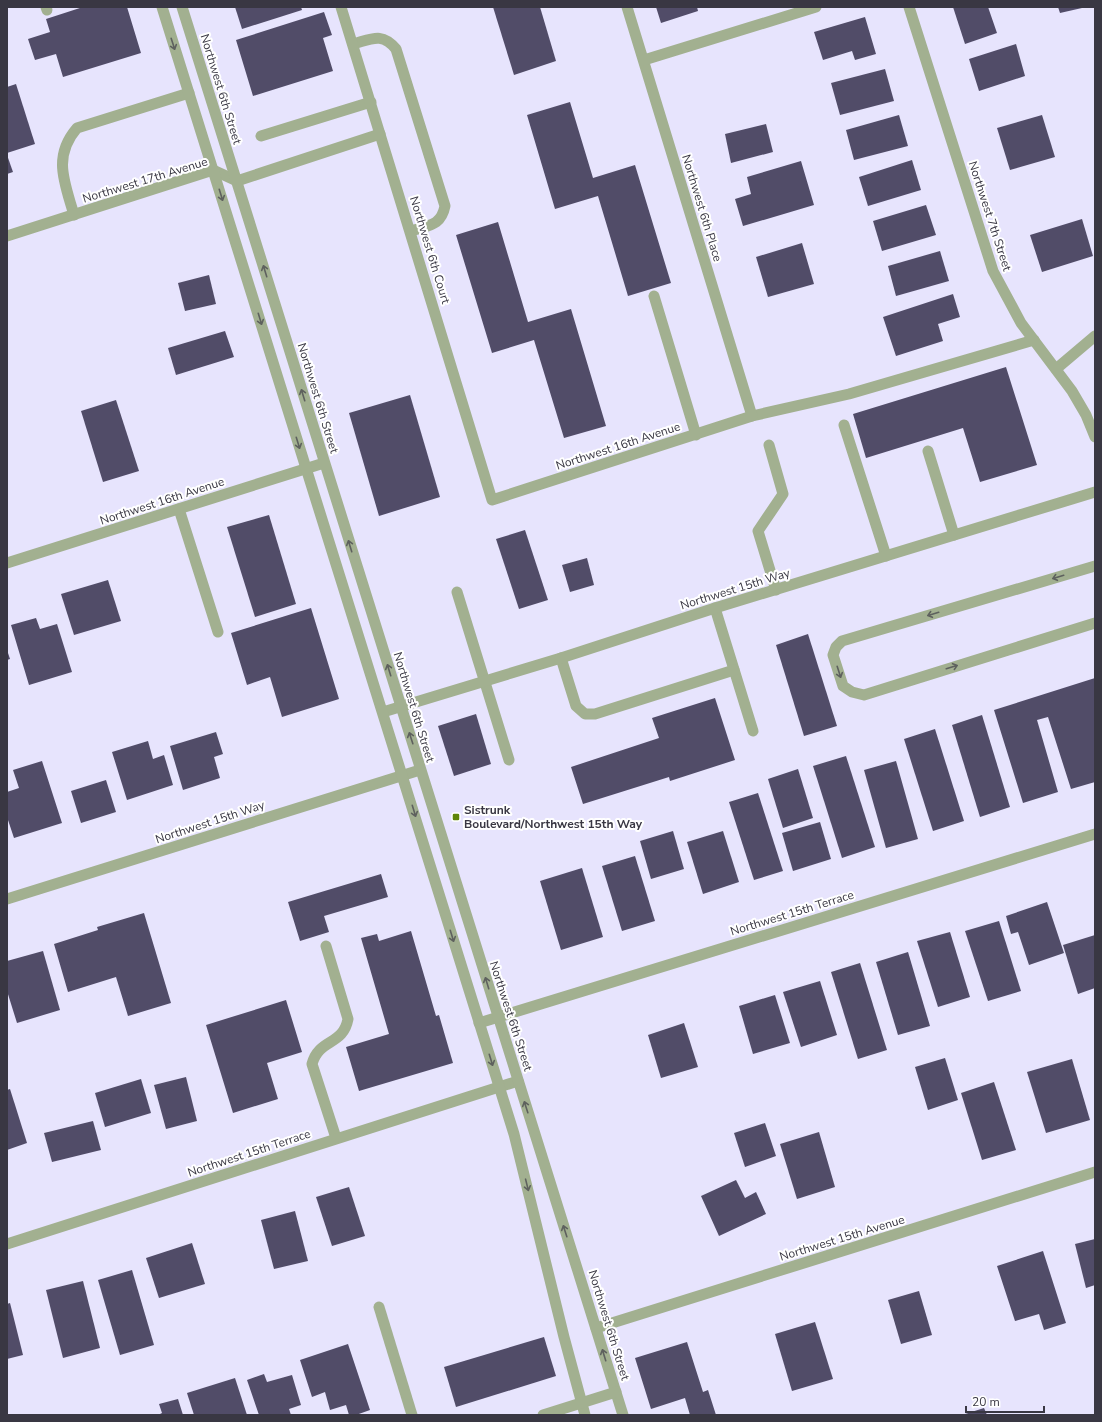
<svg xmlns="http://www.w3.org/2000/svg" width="1102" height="1422" font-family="'Nunito Sans',sans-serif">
  <rect width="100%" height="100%" fill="#e7e4fd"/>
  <g fill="#514c68">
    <path d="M83 7H127L141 53 63 77 56 54 35 60 28 39 50 32 46 19Z"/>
    <path d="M235 7H301L302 10 242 29Z"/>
    <path d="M493 7H540L556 61 514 75Z"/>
    <path d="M656 7H697L698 11 661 23Z"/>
    <path d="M953 7H988L997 33 965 44Z"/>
    <path d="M1058 7H1082V8L1060 13Z"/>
    <path d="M324 12 332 35 323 38 333 71 253 96 236 40Z"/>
    <path d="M865 17 876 54 855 60 852 51 823 60 814 32Z"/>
    <path d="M1016 44 1025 76 979 91 969 59Z"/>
    <path d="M885 69 894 101 840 115 831 83Z"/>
    <path d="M16 84 35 144 7 153V87Z"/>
    <path d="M570 102 593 178 635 165 671 283 628 296 598 196 555 209 527 115Z"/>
    <path d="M899 115 908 146 854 160 846 130Z"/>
    <path d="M1042 115 1055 157 1010 170 997 128Z"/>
    <path d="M766 124 773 152 731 163 725 134Z"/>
    <path d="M7 155 13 172 7 174Z"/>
    <path d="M912 160 921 190 868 206 859 177Z"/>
    <path d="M801 161 814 205 743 226 735 199 751 194 747 177Z"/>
    <path d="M926 205 936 235 882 251 873 221Z"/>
    <path d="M1082 219 1093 256 1042 272 1030 235Z"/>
    <path d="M498 222 528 322 571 309 606 426 564 438 534 340 492 353 456 235Z"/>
    <path d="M802 243 814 284 768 297 756 257Z"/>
    <path d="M940 251 949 281 896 296 888 266Z"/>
    <path d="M209 275 216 304 185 311 178 283Z"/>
    <path d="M953 294 960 317 938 324 943 341 896 356 883 317Z"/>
    <path d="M225 331 234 357 176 375 168 348Z"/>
    <path d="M1006 367 1037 465 980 482 963 428 866 458 853 414Z"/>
    <path d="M410 395 440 497 379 516 349 413Z"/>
    <path d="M116 400 139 471 103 482 81 411Z"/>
    <path d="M269 515 296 604 255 617 227 527Z"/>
    <path d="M525 530 548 600 519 609 496 539Z"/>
    <path d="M587 558 594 585 570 592 562 565Z"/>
    <path d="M108 580 121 621 74 635 61 594Z"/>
    <path d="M311 608 339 699 282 717 270 677 247 685 231 633Z"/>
    <path d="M36 618 40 629 57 624 72 672 29 685 11 625Z"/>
    <path d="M808 634 837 726 804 736 776 645Z"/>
    <path d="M7 650 10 659 7 660Z"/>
    <path d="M1095 678V782L1071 789 1048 717 1037 720 1058 792 1023 803 994 710Z"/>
    <path d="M715 698 735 760 670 781 669 777 583 804 571 767 659 738 652 718Z"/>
    <path d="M476 714 491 764 454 776 438 726Z"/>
    <path d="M982 715 1010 807 980 817 952 725Z"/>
    <path d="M935 729 964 821 933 831 904 739Z"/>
    <path d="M216 732 223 754 214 757 220 778 183 790 170 746Z"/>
    <path d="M148 741 153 759 164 755 173 785 127 800 112 752Z"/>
    <path d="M846 756 875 847 842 858 813 766Z"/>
    <path d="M42 761 62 823 14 838 7 817V792L19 788 13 770Z"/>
    <path d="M896 761 918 839 886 848 864 770Z"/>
    <path d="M798 769 813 818 783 828 768 779Z"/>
    <path d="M106 780 116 812 81 823 71 791Z"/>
    <path d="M758 793 783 871 754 880 729 802Z"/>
    <path d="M820 822 831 859 793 871 782 833Z"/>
    <path d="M673 831 684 869 651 879 640 841Z"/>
    <path d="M723 831 739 882 703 894 687 842Z"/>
    <path d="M635 856 655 921 622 931 602 866Z"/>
    <path d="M582 868 603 937 561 950 540 881Z"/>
    <path d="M381 874 388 897 324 916 329 932 300 941 288 902Z"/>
    <path d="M1047 902 1064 953 1029 965 1018 932 1011 934 1006 916Z"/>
    <path d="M144 913 171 1003 128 1016 116 977 68 992 54 944 98 930 97 927Z"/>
    <path d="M999 921 1021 991 988 1001 965 931Z"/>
    <path d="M411 931 436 1016 439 1015 453 1063 359 1091 346 1047 389 1034 361 938 377 934 379 941Z"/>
    <path d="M950 932 970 997 938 1007 917 941Z"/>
    <path d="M1095 935V988L1078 994 1063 945Z"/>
    <path d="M43 951 60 1010 17 1023 7 991V961Z"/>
    <path d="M908 952 930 1026 898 1035 876 962Z"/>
    <path d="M860 963 887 1050 858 1059 831 972Z"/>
    <path d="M820 981 837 1035 801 1047 783 992Z"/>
    <path d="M775 995 790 1043 753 1054 739 1006Z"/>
    <path d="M286 1000 302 1052 267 1063 278 1099 233 1113 206 1025Z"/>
    <path d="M684 1023 698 1067 661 1078 648 1035Z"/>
    <path d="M945 1058 958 1100 928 1110 915 1067Z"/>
    <path d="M1072 1059 1090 1120 1046 1133 1027 1072Z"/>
    <path d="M186 1077 197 1121 166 1129 154 1085Z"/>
    <path d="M141 1079 151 1113 105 1127 95 1093Z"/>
    <path d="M994 1082 1016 1150 982 1160 961 1093Z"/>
    <path d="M10 1089 27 1143 7 1150V1090Z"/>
    <path d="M93 1121 101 1150 52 1162 44 1133Z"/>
    <path d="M765 1123 776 1156 745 1167 734 1133Z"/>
    <path d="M819 1132 835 1187 797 1199 780 1144Z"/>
    <path d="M736 1180 745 1198 756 1192 766 1214 719 1236 701 1196Z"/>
    <path d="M349 1187 365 1236 332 1246 316 1197Z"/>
    <path d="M295 1211 308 1261 274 1269 261 1220Z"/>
    <path d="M1095 1239V1285L1086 1288 1075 1244Z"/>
    <path d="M192 1243 205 1284 159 1298 146 1258Z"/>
    <path d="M1043 1251 1066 1323 1044 1330 1039 1314 1015 1321 997 1266Z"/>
    <path d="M132 1270 154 1345 120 1355 98 1280Z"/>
    <path d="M83 1281 100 1348 63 1358 46 1290Z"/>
    <path d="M919 1291 932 1335 901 1344 888 1300Z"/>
    <path d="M10 1303 23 1355 7 1359V1304Z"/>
    <path d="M815 1322 833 1379 792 1391 775 1334Z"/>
    <path d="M544 1337 556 1376 456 1407 444 1367Z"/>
    <path d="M687 1342 703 1392 708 1390 716 1415H690L685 1398 651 1409 635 1358Z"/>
    <path d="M348 1344 370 1410 356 1415H349L346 1405 330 1410 325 1392 312 1397 300 1360Z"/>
    <path d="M264 1374 267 1382 292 1375 301 1405 289 1409 291 1415H259L247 1380Z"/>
    <path d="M235 1378 247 1415H194L187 1393Z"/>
    <path d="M178 1399 183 1415H158L162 1413 159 1404Z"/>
    <path d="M984 1408 987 1415H962Z"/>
  </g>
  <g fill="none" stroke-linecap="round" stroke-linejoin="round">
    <g stroke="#a2b090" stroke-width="11">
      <path d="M46 7 47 10"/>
      <path d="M353 44C372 39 382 32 396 49L445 206C441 226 429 225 411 231"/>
      <path d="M261 136 371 102"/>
      <path d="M74 215C65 183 52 157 77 128L189 93"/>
      <path d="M654 296 696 435"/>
      <path d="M1056 369 1095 336"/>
      <path d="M752 416 849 394 1034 340"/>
      <path d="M844 425 886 556"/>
      <path d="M769 445 783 494 758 531 776 590"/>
      <path d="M928 451 954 535"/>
      <path d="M179 509 218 632"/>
      <path d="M1095 566 842 641 836 647 833 655 843 686 852 692 864 695 1095 623"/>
      <path d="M457 592 509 760"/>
      <path d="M715 608 753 731"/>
      <path d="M561 658 576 706 585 714H595L734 670"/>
      <path d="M326 946 348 1019C343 1046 319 1038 312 1064L336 1138"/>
      <path d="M379 1307 412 1415"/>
    </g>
    <g stroke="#a2b090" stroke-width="11">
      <path d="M341 7 492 500 752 416 627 7"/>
      <path d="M909 7 993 271 1021 323 1072 391 1086 415 1095 437"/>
      <path d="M644 60 816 7"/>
      <path d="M7 236 213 170 237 181 380 134"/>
      <path d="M7 563 324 463"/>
      <path d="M383 712 561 658 715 608 1095 492"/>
      <path d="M7 899 420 770"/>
      <path d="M479 1023 1095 834"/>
      <path d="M7 1244 518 1081"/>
      <path d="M596 1328 1095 1172"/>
    </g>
    <g stroke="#a2b090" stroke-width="11">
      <path d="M162 7 514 1134 564 1337 585 1415"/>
      <path d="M182 7 623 1415"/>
      <path d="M543 1415 616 1392"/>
    </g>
  </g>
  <defs><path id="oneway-shaft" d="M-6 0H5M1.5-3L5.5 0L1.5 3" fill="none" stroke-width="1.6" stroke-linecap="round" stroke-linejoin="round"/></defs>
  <g stroke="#5e615e">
    <use href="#oneway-shaft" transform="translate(173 44) rotate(72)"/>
    <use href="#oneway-shaft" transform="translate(221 195) rotate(73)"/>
    <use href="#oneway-shaft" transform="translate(265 271) rotate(-107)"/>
    <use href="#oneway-shaft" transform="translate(260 319) rotate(73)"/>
    <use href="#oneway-shaft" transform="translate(303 395) rotate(-107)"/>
    <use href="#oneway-shaft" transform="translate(298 443) rotate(73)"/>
    <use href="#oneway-shaft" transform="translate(350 546) rotate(-107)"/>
    <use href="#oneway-shaft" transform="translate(1058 577) rotate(163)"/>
    <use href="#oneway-shaft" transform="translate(933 614) rotate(163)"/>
    <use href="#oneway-shaft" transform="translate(952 667) rotate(-17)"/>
    <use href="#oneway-shaft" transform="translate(389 670) rotate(-107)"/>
    <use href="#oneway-shaft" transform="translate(839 672) rotate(72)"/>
    <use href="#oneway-shaft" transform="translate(411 738) rotate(-108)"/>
    <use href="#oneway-shaft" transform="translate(414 811) rotate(73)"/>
    <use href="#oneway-shaft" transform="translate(452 936) rotate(73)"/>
    <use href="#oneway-shaft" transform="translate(487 983) rotate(-107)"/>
    <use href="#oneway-shaft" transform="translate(491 1060) rotate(73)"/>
    <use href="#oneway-shaft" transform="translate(526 1107) rotate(-108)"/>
    <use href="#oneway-shaft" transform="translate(527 1185) rotate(76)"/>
    <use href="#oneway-shaft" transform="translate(565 1231) rotate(-108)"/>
    <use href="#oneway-shaft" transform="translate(604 1355) rotate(-107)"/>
  </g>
  <rect fill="#5f8508" stroke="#fff" stroke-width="1.5" x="452" y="813" width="8" height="8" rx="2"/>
  <g text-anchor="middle" stroke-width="4" stroke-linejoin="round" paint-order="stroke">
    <g font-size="12" fill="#393743" stroke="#fff">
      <text transform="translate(221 89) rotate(73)" y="4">Northwest 6th Street</text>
      <text transform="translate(145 180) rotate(-17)" y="4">Northwest 17th Avenue</text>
      <text transform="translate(702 208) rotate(73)" y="4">Northwest 6th Place</text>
      <text transform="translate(990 216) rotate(72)" y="4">Northwest 7th Street</text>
      <text transform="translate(430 250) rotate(73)" y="4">Northwest 6th Court</text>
      <text transform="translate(318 398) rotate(73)" y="4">Northwest 6th Street</text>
      <text transform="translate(618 446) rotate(-18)" y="4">Northwest 16th Avenue</text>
      <text transform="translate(162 501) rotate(-18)" y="4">Northwest 16th Avenue</text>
      <text transform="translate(735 589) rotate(-17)" y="4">Northwest 15th Way</text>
      <text transform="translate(414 707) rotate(73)" y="4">Northwest 6th Street</text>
      <text transform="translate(210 822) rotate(-18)" y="4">Northwest 15th Way</text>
      <text transform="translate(792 913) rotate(-17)" y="4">Northwest 15th Terrace</text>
      <text transform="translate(511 1016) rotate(72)" y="4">Northwest 6th Street</text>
      <text transform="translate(249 1153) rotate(-18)" y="4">Northwest 15th Terrace</text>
      <text transform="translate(842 1238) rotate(-17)" y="4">Northwest 15th Avenue</text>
      <text transform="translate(609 1325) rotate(73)" y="4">Northwest 6th Street</text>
    </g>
    <g font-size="12" font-weight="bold" fill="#393743" stroke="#fff" text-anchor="start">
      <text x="464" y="814">Sistrunk<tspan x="464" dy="14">Boulevard/Northwest 15th Way</tspan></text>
    </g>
  </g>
  <rect width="1102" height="1422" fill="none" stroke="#393743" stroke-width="16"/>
  <path d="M966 1406v6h78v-6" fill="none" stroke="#393743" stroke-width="2"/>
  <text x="972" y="1406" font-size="12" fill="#393743" stroke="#ffffff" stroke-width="3" paint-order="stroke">20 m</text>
</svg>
